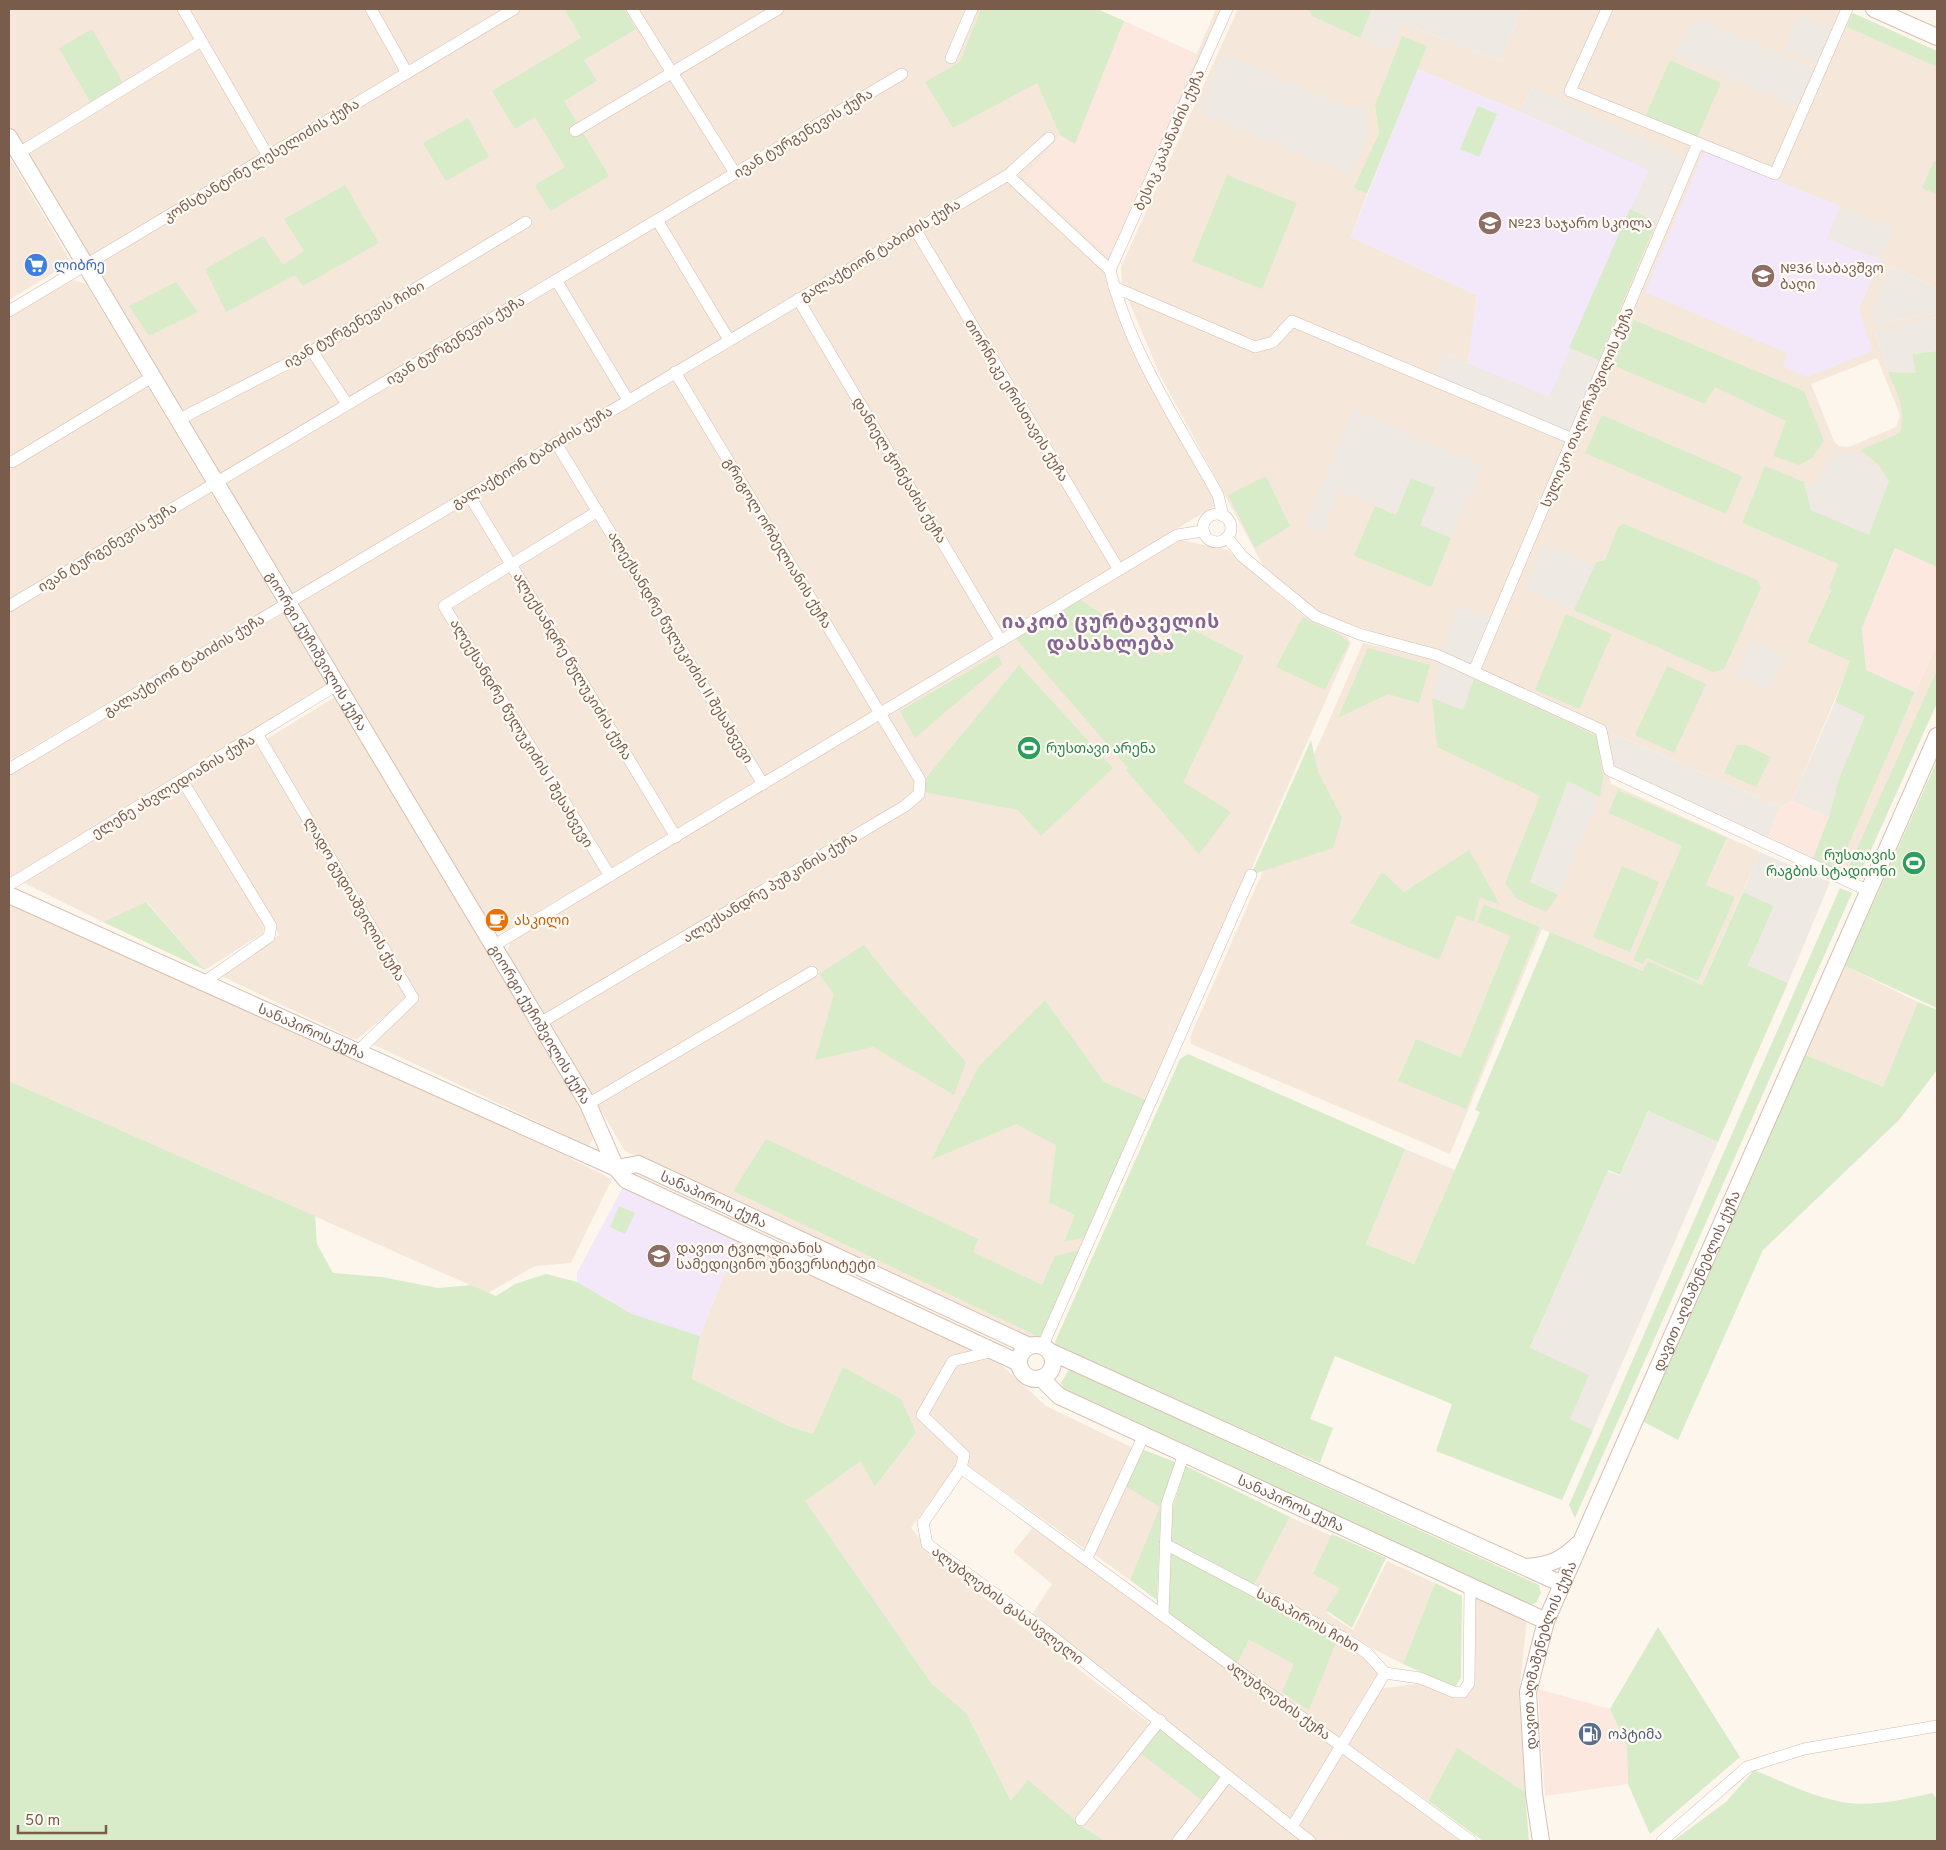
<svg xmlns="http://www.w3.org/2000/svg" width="1946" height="1850" font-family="Overpass,'Noto Sans Georgian',sans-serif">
  <rect width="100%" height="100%" fill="#fdf6ec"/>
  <g fill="#f5e8da" fill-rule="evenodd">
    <path d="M9 9H1097L1124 21 1075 144 1110 258 1216 9H1222L1105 274 1116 309 1218 504 506 931 494 933 9 129Z"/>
    <path d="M1238 9H1372L1361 37 1401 23 1501 61 1521 9H1843L1937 51V288L1891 267 1877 324 1937 313V317L1875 331 1888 372 1937 351V567L1815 487 1765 467 1742 523 1838 564 1829 588 1831 589 1807 642 1851 661 1792 801 1780 807 1616 735 1611 764 1813 858 1829 817 1839 778 1898 730 1937 644V701L1859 877 1854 880 1611 768 1602 727 1434 652 1319 614 1266 571 1161 377 1122 285 1121 267ZM1427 46 1417 69 1520 112 1533 87 1656 222 1630 209 1569 348 1598 361 1435 376 1445 353 1468 363 1477 295 1351 237 1367 194 1355 187 1379 133 1375 106ZM1223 55 1348 107 1198 112ZM1894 228 1859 308 1783 367 1788 353ZM1877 358 1900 415 1896 427 1849 447 1839 446 1834 441 1811 384Z"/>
    <path d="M9 157 70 260 66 265 9 300Z"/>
    <path d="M73 280 86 284 277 603 9 761V318Z"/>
    <path d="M1181 540 1227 550 1304 616 1344 633 1351 643 1046 1335 1032 1339 625 1151 507 952 511 940Z"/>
    <path d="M284 613 328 687 9 880V774Z"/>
    <path d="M1363 643 1439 660 1598 735 1611 784 1760 852 1702 985 1648 962 1644 971 1542 929 1450 1154 1191 1044 1190 1037ZM1618 790 1727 839 1706 885 1734 897 1698 981 1646 958 1633 960 1683 846 1608 813ZM1484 904 1540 927 1465 1109 1416 1039 1461 1057 1510 936Z"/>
    <path d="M335 697 596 1132 589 1146 370 1043 418 999 265 740Z"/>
    <path d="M257 739 406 991V999L356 1040 221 976 279 935 189 781Z"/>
    <path d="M179 785 264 924 263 933 205 970 147 902 103 922 18 880Z"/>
    <path d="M9 900 500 1123 612 1179 571 1263 535 1266 488 1293 9 1081Z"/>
    <path d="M1845 966 1918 1002 1884 1088 1803 1054Z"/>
    <path d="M1405 1149 1455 1170 1414 1264 1366 1244Z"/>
    <path d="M738 1239 998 1362 1046 1406 1135 1449 1085 1549 960 1460 911 1528 940 1564 1152 1725 1078 1822 1011 1801 966 1714 932 1684 804 1501 861 1461 876 1486 916 1433 813 1434 789 1426 692 1379 700 1336Z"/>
    <path d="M1125 1486 1161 1507 1130 1580 1094 1554Z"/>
    <path d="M1290 1517 1332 1536 1340 1588 1327 1613 1353 1630 1387 1561 1435 1583 1403 1664 1253 1587Z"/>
    <path d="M1035 1525 1335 1747 1291 1818 1031 1616 1052 1584 1013 1552Z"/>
    <path d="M1476 1598 1527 1620 1519 1694 1525 1792 1457 1749 1428 1801 1347 1743 1378 1689 1422 1683 1457 1697H1467L1472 1687Z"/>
    <path d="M1338 1638 1362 1652 1379 1671 1337 1740 1236 1666 1249 1640 1295 1664Z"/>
    <path d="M1340 1745 1471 1841H1105L1083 1826 1139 1752 1228 1776 1292 1827Z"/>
  </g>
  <g fill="#fde8e0">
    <path d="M1124 21 1197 54 1111 259 1024 178 1060 135 1075 144Z"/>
    <path d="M1896 547 1937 567V644L1915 692 1866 670 1862 628Z"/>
    <path d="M1792 801 1829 817 1813 858 1768 837 1780 807Z"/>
    <path d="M1538 1689 1610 1709 1627 1746 1628 1784 1545 1796Z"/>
  </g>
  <g fill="#efe9e4">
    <path d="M1372 9H1521L1501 61 1401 23 1391 50 1360 38Z"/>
    <path d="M1799 14 1833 29 1818 64 1784 48Z"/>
    <path d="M1698 19 1815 69 1799 107 1675 56 1691 22Z"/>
    <path d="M1223 54 1348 107 1365 108 1369 133 1350 174 1198 112Z"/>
    <path d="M1533 87 1683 158 1656 222 1630 209 1648 170 1520 112Z"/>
    <path d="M1840 206 1894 228 1881 260 1827 238Z"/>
    <path d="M1891 267 1937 288V313L1877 324 1872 308Z"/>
    <path d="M1937 317V351L1912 354 1916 373 1888 372 1875 330Z"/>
    <path d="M1569 348 1599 360 1569 432 1435 375 1445 353 1548 397Z"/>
    <path d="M1354 410 1483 466 1451 538 1340 490 1321 534 1304 526Z"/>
    <path d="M1834 451 1845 453 1850 451 1869 459 1889 481 1869 536 1811 510 1804 482 1815 487Z"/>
    <path d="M1544 543 1595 565 1574 610 1525 588Z"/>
    <path d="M1457 606 1495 619 1474 666 1442 651Z"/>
    <path d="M1752 640 1785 655 1769 691 1736 675Z"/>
    <path d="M1441 663 1474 679 1463 710 1432 698Z"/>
    <path d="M1835 702 1866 715 1839 778 1829 817 1792 801Z"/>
    <path d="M1616 735 1780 807 1768 837 1611 764 1609 752Z"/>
    <path d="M1568 780 1600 797 1558 895 1530 883Z"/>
    <path d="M1760 852 1830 882 1788 983 1748 965 1774 906 1743 892Z"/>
    <path d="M1648 1111 1718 1142 1593 1430 1570 1420 1530 1349 1607 1171 1620 1176Z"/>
  </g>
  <g fill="#f3e8fa">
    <path d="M1417 69 1520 112 1648 170 1549 397 1468 363 1477 295 1351 237Z"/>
    <path d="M1704 151 1840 206 1827 239 1881 260 1859 308 1872 351 1807 377 1783 367 1787 353 1645 292Z"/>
    <path d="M624 1185 738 1239 700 1336 632 1314 577 1282V1273Z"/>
  </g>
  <g fill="#d8ecc9">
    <path d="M564 9H624L636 29 584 60 597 81 564 101 609 176 550 211 535 185 565 167 535 117 515 129 492 91 581 38Z"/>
    <path d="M981 9H1097L1124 21 1075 144 1060 135 1037 83 953 128 925 82 960 62Z"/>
    <path d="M1308 9H1372L1360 38 1312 16Z"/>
    <path d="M1853 13 1937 51V67L1847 27Z"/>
    <path d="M92 29 124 85 92 105 59 48Z"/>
    <path d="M1402 36 1427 46 1367 194 1354 188 1379 133 1375 106Z"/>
    <path d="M1670 60 1721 83 1697 138 1646 115Z"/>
    <path d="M1478 106 1497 114 1479 157 1460 149Z"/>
    <path d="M468 118 489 157 446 181 423 143Z"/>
    <path d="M1934 161 1937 162V195L1922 188Z"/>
    <path d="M1227 175 1297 203 1262 289 1192 261Z"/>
    <path d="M345 185 379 243 303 286 295 275 226 312 205 269 263 236 283 265 304 251 284 219Z"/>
    <path d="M1630 209 1656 222 1599 360 1569 348Z"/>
    <path d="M176 282 198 312 149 336 129 306Z"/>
    <path d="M1634 320 1804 391 1824 441 1812 458 1799 465 1773 456 1786 421 1715 387 1705 404 1612 365Z"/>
    <path d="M1937 351V567L1895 548 1862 628 1866 670 1915 692 1837 871 1813 858 1829 817 1839 778 1865 716 1835 702 1850 661 1807 642 1831 590 1829 588 1838 564 1742 523 1765 466 1804 482 1811 510 1869 535 1889 481 1879 465 1860 450 1900 433C1907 409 1897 394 1888 372L1916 373 1912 354Z"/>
    <path d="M1602 415 1742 476 1726 514 1585 453Z"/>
    <path d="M1266 476 1290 526 1255 548 1228 495Z"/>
    <path d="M1411 478 1435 488 1420 525 1451 538 1431 587 1354 556 1375 506 1396 515Z"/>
    <path d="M1624 524 1757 580 1761 588 1724 669 1713 672 1574 610 1595 565 1598 561H1603L1606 558 1618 527Z"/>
    <path d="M1081 600 1162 656 1178 622 1244 656 1183 782 1231 812 1199 854 1126 770 1128 768 1017 640 1018 637Z"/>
    <path d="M1566 614 1612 634 1579 709 1535 690Z"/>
    <path d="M1303 617C1320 628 1337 629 1349 643L1325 690 1276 667Z"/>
    <path d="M1368 648 1430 665 1419 703 1388 694 1338 718Z"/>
    <path d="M998 654 1002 664 915 738 900 711Z"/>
    <path d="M1019 665 1113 768 1041 836 1018 810 924 792 926 778Z"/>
    <path d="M1667 666 1706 684 1674 753 1635 735Z"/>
    <path d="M1937 670V703L1859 876 1847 871Z"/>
    <path d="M1474 679 1597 736 1603 778 1600 797 1568 781 1530 882 1558 895 1546 912 1517 899 1505 883 1540 796 1437 747 1432 698 1463 710Z"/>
    <path d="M1311 740 1318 772 1342 818 1333 848 1251 875Z"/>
    <path d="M1737 745H1746L1771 757 1756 787 1724 773Z"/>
    <path d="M1937 761V1008L1845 966Z"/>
    <path d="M1618 790 1727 838 1706 885 1735 897 1698 981 1646 958 1643 964 1633 960 1682 846 1608 813Z"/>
    <path d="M1469 850 1500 905 1480 897 1474 922 1457 915 1439 960 1350 923 1382 872 1404 892Z"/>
    <path d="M1622 866 1659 882 1630 952 1593 937Z"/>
    <path d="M1840 888 1852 893 1575 1518 1569 1505Z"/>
    <path d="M1743 892 1774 906 1748 965 1788 983 1718 1142 1648 1111 1620 1175 1608 1170 1530 1348 1589 1375 1570 1419 1593 1430 1562 1500 1436 1451 1452 1404 1335 1356 1310 1419 1333 1428 1320 1463 1056 1348 1055 1342 1180 1059 1188 1054 1405 1149 1366 1244 1414 1264 1480 1112 1475 1110 1550 932 1643 971 1648 961 1702 985Z"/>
    <path d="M146 902 205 970 103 922Z"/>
    <path d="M1484 904 1540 927 1466 1109 1398 1081 1416 1039 1461 1057 1510 936 1477 922Z"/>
    <path d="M864 945 895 984 966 1062 954 1095 873 1047 815 1060 834 994 819 974Z"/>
    <path d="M1045 1000 1104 1082 1146 1100 1085 1237 1064 1242 1075 1215 1049 1202 1056 1145 1016 1124 931 1160 979 1066Z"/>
    <path d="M1918 1002 1937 1010V1070L1899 1120 1763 1250 1678 1440 1642 1421 1803 1054 1883 1087Z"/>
    <path d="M9 1081 315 1216 317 1244 333 1273 382 1277 438 1288 471 1285 496 1296 515 1284 546 1274 577 1282 632 1314 700 1336 692 1379 789 1426 813 1434 843 1367 901 1399 916 1433 875 1487 861 1461 805 1501 932 1684 966 1713 1011 1801 1028 1780 1082 1826 1105 1841H9Z"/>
    <path d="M766 1139 978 1239 973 1252 1042 1285 1055 1256 1081 1250 1041 1338 733 1191Z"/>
    <path d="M619 1206 635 1213 625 1234 610 1227Z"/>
    <path d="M1068 1371H1072L1539 1585 1541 1593 1536 1603 1530 1605 1063 1388 1061 1383Z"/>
    <path d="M1144 1450 1178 1463 1161 1507 1157 1600 1130 1580 1160 1507 1125 1486Z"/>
    <path d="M1186 1466 1290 1517 1253 1587 1170 1544 1172 1509Z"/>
    <path d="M1332 1534 1386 1558 1352 1628 1326 1610 1340 1588 1313 1574Z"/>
    <path d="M1167 1548 1338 1638 1309 1710 1282 1692 1294 1664 1249 1640 1236 1666 1165 1615Z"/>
    <path d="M1435 1583 1462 1596 1461 1678 1456 1686 1449 1685 1403 1664Z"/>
    <path d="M1658 1627 1740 1757 1650 1834 1628 1784 1627 1746 1610 1709Z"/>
    <path d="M1159 1725 1223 1776 1204 1802 1139 1752Z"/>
    <path d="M1457 1748 1525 1792 1529 1841H1483L1428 1801Z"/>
    <path d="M1754 1770C1783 1782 1817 1799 1848 1803 1876 1806 1906 1799 1932 1793L1937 1799V1841H1673L1726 1802Z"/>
  </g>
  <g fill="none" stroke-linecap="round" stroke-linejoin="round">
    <g stroke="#d1beb0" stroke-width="12">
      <g id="street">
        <path d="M183 9 268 156"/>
        <path d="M371 9 407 73"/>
        <path d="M632 9 735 173"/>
        <path d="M1607 9 1570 91 1775 174 1847 9"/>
        <path d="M951 58 972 9"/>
        <path d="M575 131 778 9"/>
        <path d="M19 153 201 41"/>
        <path d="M1008 175 1110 270C1129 351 1179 424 1218 495L1223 516"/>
        <path d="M657 220 729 340"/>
        <path d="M915 229 1119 570"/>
        <path d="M1110 270 1227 9"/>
        <path d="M556 280 628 400"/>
        <path d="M1114 287 1255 347 1273 342 1292 321 1573 439"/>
        <path d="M798 299 1001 641"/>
        <path d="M9 311 514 9"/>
        <path d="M312 351 347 404"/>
        <path d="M178 420 312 351 526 222"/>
        <path d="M556 443 763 784"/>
        <path d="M12 462 152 377"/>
        <path d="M469 495 676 837"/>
        <path d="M598 511 444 606 610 876"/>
        <circle cx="1217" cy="528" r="14"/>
        <path d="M1227 537 1242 556 1315 616 1359 634 1437 655 1601 730 1609 770 1869 891"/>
        <path d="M9 606 902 74"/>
        <path d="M1474 671 1698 143"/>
        <path d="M258 735 413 998 358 1051"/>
        <path d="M9 769 1008 175 1049 138"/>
        <path d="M182 780 271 926 269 937 204 982"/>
        <path d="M9 885 337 685"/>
        <path d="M493 946 1177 535 1203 531"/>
        <path d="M540 1023 905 806 919 794 920 780 675 372"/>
        <path d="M588 1104 812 972"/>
        <path d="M1043 1345 1251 875"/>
        <path d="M994 1351 953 1361 922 1415 964 1455 961 1468 923 1523 927 1544 1043 1629 1292 1827 1385 1673"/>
        <path d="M961 1468 1471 1841"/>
        <path d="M1165 1544 1342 1637 1367 1653 1385 1673 1420 1678 1454 1692H1463L1469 1683 1470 1586"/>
        <path d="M1087 1558 1144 1435"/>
        <path d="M1163 1614 1167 1503 1184 1454"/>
        <path d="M1081 1820 1160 1720"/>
        <path d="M1292 1827 1310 1841"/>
        <path d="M1178 1841 1228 1776"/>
        <path d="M1662 1841 1747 1767 1804 1749 1937 1726"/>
      </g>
    </g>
    <g stroke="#d6c0b0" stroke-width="18">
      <g id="secondary">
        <path d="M1874 9 1937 37"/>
        <path id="s1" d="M9 137 588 1104 616 1168"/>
        <path id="s2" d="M9 895 616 1168 626 1180 1019 1363"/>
        <path id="s3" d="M616 1168 638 1164 1029 1346"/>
        <circle cx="1036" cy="1362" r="17"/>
        <path d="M1051 1352 1562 1584"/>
        <path id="s4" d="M1041 1378 1059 1396 1546 1621"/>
        <path d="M1527 1567C1549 1565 1563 1560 1578 1544"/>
        <path id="s5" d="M1541 1841 1534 1794 1528 1692 1546 1621 1937 736"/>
      </g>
    </g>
    <use href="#street" stroke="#fff" stroke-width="11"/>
    <use href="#secondary" stroke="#fff" stroke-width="16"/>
  </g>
  <defs>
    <g id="school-disc" transform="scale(1.25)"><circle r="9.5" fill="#8d6e63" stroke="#fffaf3"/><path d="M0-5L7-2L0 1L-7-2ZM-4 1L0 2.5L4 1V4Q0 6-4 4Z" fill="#fff"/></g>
    <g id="supermarket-disc" transform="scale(1.25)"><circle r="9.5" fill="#3f7fe0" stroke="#fffaf3"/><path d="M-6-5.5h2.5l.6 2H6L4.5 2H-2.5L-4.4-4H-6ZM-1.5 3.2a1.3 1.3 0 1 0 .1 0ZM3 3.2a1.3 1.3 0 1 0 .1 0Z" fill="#fff"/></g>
    <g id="stadium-disc" transform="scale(1.25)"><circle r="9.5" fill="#2e9e5b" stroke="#fffaf3"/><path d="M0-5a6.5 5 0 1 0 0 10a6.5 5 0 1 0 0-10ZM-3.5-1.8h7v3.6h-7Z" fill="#fff"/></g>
    <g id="cafe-disc" transform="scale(1.25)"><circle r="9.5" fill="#e8710a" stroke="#fffaf3"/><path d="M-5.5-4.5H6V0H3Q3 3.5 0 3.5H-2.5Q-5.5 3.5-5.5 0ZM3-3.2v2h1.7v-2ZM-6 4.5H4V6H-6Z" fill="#fff"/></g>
    <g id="university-disc" transform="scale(1.25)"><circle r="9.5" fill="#8d6e63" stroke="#fffaf3"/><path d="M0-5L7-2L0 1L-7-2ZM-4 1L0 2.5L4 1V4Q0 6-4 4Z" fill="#fff"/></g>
    <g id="fuel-disc" transform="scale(1.25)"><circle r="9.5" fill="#5c6f8a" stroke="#fffaf3"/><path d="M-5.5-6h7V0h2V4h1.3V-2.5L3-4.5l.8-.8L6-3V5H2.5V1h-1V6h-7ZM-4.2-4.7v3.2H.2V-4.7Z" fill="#fff"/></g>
  </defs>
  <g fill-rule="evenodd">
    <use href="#school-disc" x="1490" y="223"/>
    <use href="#supermarket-disc" x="36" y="265"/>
    <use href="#school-disc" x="1763" y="276"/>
    <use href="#stadium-disc" x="1029" y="748"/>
    <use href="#stadium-disc" x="1914" y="863"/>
    <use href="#cafe-disc" x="497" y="920"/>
    <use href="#university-disc" x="659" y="1256"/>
    <use href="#fuel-disc" x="1590" y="1734"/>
  </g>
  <g text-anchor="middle" stroke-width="4.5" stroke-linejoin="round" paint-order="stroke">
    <g font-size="14" fill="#7a5c4d" stroke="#fffaf3">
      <text transform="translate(803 133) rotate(-31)" y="5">ივან ტურგენევის ქუჩა</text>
      <text transform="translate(1169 140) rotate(-66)" y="5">ბესიკ კაპანაძის ქუჩა</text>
      <text transform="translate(261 160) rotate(-31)" y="5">კონსტანტინე ლესელიძის ქუჩა</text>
      <text transform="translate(880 250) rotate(-31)" y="5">გალაქტიონ ტაბიძის ქუჩა</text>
      <text transform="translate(354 324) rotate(-30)" y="5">ივან ტურგენევის ჩიხი</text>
      <text transform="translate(455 340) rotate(-31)" y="5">ივან ტურგენევის ქუჩა</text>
      <text transform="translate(1017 400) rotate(59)" y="5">თორნიკე ერისთავის ქუჩა</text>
      <text transform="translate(1587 407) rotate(-67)" y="5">სულიკო თაღორაშვილის ქუჩა</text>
      <text transform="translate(532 457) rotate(-31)" y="5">გალაქტიონ ტაბიძის ქუჩა</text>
      <text transform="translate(900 470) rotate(59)" y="5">დანიელ ჭონქაძის ქუჩა</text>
      <text transform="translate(778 543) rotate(59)" y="5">გრიგოლ ორბელიანის ქუჩა</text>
      <text transform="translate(107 547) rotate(-31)" y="5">ივან ტურგენევის ქუჩა</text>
      <text transform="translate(681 647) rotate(59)" y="5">ალექსანდრე წულუკიძის II შესახვევი</text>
      <text dy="5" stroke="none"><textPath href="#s1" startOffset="599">გიორგი ქუჩიშვილის ქუჩა</textPath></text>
      <text transform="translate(184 665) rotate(-31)" y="5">გალაქტიონ ტაბიძის ქუჩა</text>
      <text transform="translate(573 666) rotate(59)" y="5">ალექსანდრე წულუკიძის ქუჩა</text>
      <text transform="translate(522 733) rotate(59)" y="5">ალექსანდრე წულუკიძის I შესახვევი</text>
      <text transform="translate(173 786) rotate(-31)" y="5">ელენე ახვლედიანის ქუჩა</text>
      <text transform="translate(770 887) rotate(-31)" y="5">ალექსანდრე პუშკინის ქუჩა</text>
      <text transform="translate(355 899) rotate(60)" y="5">ლადო გუდიაშვილის ქუჩა</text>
      <text dy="5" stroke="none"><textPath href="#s1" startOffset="1034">გიორგი ქუჩიშვილის ქუჩა</textPath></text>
      <text dy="5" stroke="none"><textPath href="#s2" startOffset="332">სანაპიროს ქუჩა</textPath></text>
      <text dy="5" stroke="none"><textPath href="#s3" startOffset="106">სანაპიროს ქუჩა</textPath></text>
      <text dy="5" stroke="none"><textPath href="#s5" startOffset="595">დავით აღმაშენებლის ქუჩა</textPath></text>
      <text dy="5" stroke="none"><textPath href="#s4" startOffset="281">სანაპიროს ქუჩა</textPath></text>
      <text transform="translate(1008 1605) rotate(37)" y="5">ალუბლების გასასვლელი</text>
      <text transform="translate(1308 1620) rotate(29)" y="5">სანაპიროს ჩიხი</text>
      <text dy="5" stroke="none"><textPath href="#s5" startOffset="190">დავით აღმაშენებლის ქუჩა</textPath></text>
      <text transform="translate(1279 1700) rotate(36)" y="5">ალუბლების ქუჩა</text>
    </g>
    <g font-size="14" fill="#785e54" stroke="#fffaf3" text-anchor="start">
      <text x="1508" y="228">№23 საჯარო სკოლა</text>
      <text x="1780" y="273">№36 საბავშვო<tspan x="1780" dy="16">ბაღი</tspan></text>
      <text x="676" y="1253">დავით ტვილდიანის<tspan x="676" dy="16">სამედიცინო უნივერსიტეტი</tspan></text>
    </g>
    <g font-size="14" fill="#366cbe" stroke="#fffaf3" text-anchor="start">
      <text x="54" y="270">ლიბრე</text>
    </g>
    <g font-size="14" fill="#27864d" stroke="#fffaf3" text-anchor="start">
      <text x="1046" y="753">რუსთავი არენა</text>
      <text x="1896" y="860" text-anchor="end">რუსთავის<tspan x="1896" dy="16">რაგბის სტადიონი</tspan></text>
    </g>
    <g font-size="14" fill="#c56008" stroke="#fffaf3" text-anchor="start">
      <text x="514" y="925">ასკილი</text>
    </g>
    <g font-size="14" fill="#4e5e75" stroke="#fffaf3" text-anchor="start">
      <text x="1608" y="1739">ოპტიმა</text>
    </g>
    <g font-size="19" font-weight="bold" letter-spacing="1" fill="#846695" stroke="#fffaf3">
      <text x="1111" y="628">იაკობ ცურტაველის<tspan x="1111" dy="22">დასახლება</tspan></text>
    </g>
  </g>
  <rect width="1946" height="1850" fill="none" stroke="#7a5c4d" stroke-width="20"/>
  <path d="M18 1825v8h88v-8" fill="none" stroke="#7a5c4d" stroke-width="2.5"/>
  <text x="25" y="1825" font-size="15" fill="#7a5c4d" stroke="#fffaf3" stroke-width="4" paint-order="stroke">50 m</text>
</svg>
